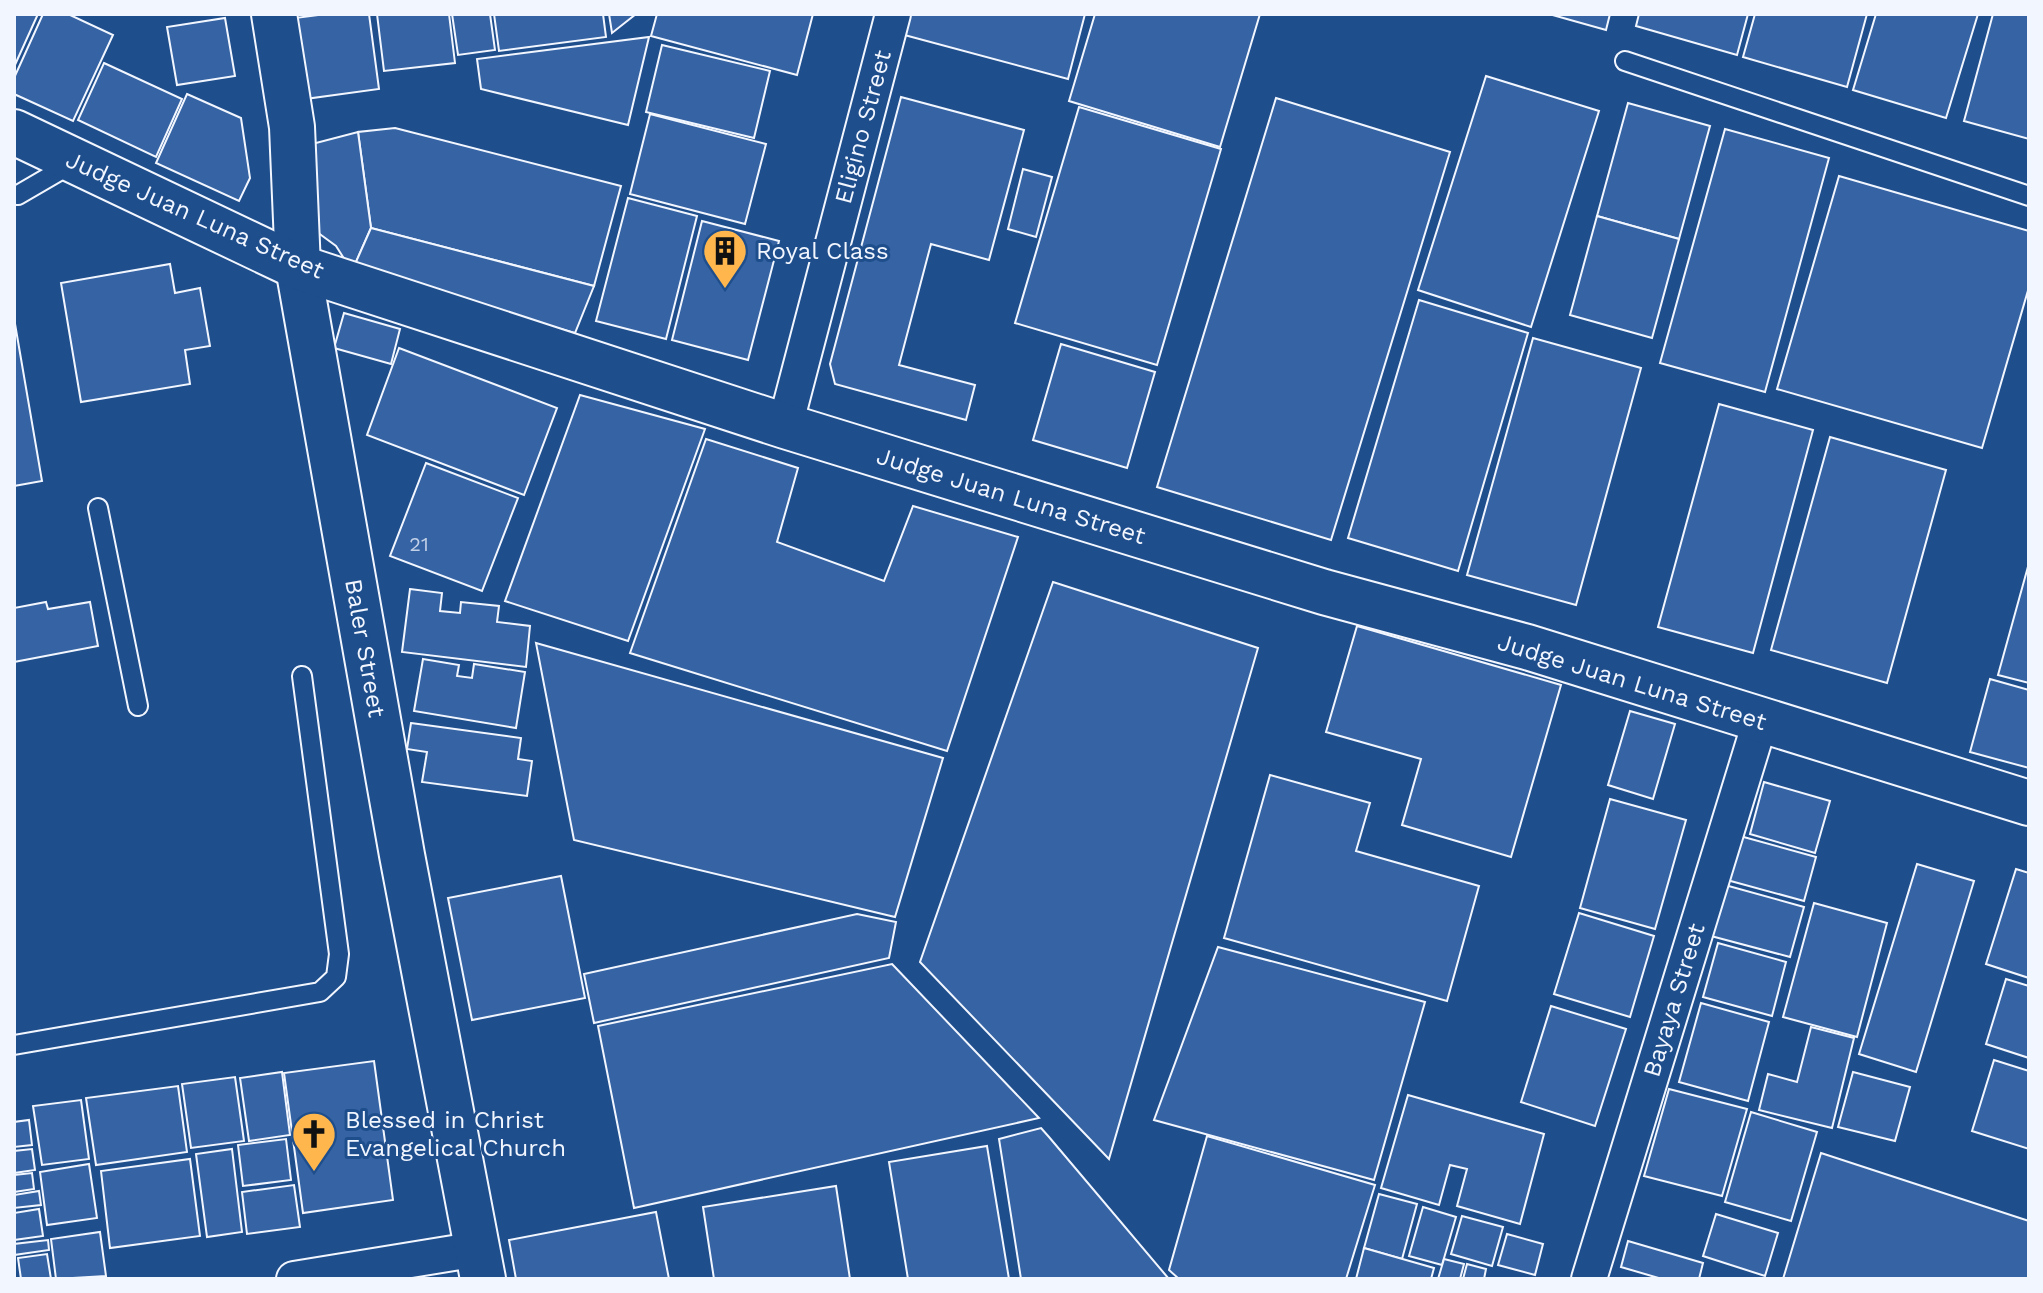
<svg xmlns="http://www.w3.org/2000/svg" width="2043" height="1293" font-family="'Work Sans',sans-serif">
  <rect width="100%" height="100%" fill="#1f4e8c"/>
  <g fill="#3563a3" stroke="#f2f6ff" stroke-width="2">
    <path d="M14 14H38L14 67Z"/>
    <path d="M43 14H68L113 35 73 121 14 94V78Z"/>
    <path d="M326 14H369L379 89 305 99 295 18Z"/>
    <path d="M377 14H449L455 63 384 71Z"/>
    <path d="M452 14H490L495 50 458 55Z"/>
    <path d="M494 14H603L606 37 499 51Z"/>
    <path d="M609 14H636L612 33Z"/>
    <path d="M657 14H813L797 75 651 36Z"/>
    <path d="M902 14H1085L1068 79 897 33Z"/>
    <path d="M1095 14H1260L1220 147 1069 101Z"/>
    <path d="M1549 14H1610L1606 30Z"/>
    <path d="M1639 14H1748L1737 55 1636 26Z"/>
    <path d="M1755 14H1867L1847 87 1743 57Z"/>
    <path d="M1876 14H1978L1946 118 1853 90Z"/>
    <path d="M1993 14H2029V139L1964 121Z"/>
    <path d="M225 18 235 76 177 85 167 27Z"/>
    <path d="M649 37 628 125 481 89 477 59Z"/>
    <path d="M662 45 770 71 754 138 646 112Z"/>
    <path d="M104 63 182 99 156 157 78 120Z"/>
    <path d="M1486 76 1599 111 1531 327 1418 290Z"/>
    <path d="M187 94 241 118 250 178 239 201 156 163Z"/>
    <path d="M901 97 1024 130 989 260 931 244 899 365 975 385 966 420 835 384 830 364Z"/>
    <path d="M1276 98 1450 152 1331 540 1157 487Z"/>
    <path d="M1628 103 1710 126 1679 239 1597 216Z"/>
    <path d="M1079 107 1221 149 1157 365 1015 323Z"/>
    <path d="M650 114 766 144 745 224 630 194Z"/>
    <path d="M395 128 621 186 594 286 371 228 358 132Z"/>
    <path d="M1725 129 1829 158 1765 392 1660 363Z"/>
    <path d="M358 132 371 228 352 271 336 246 317 232 312 144Z"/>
    <path d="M1023 169 1052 177 1036 237 1008 229Z"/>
    <path d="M1839 176 2029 231V287L1982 448 1777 389Z"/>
    <path d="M628 198 697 216 666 339 596 321Z"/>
    <path d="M1597 216 1679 239 1652 338 1570 315Z"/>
    <path d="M702 221 779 241 748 360 672 340Z"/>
    <path d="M371 228 594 286 575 333 352 271Z"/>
    <path d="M170 264 175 293 200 288 210 346 185 350 190 384 81 402 61 283Z"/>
    <path d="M1419 300 1528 333 1458 571 1348 538Z"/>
    <path d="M344 313 400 329 391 364 334 348Z"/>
    <path d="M14 318 42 481 14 486Z"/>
    <path d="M1533 338 1641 368 1576 605 1467 575Z"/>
    <path d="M1061 344 1155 372 1127 468 1033 440Z"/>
    <path d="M399 348 557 408 524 495 367 435Z"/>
    <path d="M580 395 705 429 628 641 505 601Z"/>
    <path d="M1719 404 1813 430 1753 653 1658 627Z"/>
    <path d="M1830 437 1946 470 1887 683 1771 650Z"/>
    <path d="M706 439 798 468 777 542 884 581 913 506 1018 537 947 751 630 653Z"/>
    <path d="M426 463 518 498 482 591 390 556Z"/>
    <path d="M2029 563V683L1998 675Z"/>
    <path d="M1053 582 1258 648 1109 1159 920 962Z"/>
    <path d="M410 589 442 593 440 611 460 613 461 602 499 606 497 622 530 626 526 667 402 652Z"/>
    <path d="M46 602 48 609 90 602 98 646 14 662V608Z"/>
    <path d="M1357 626 1561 685 1511 857 1402 825 1421 759 1326 732Z"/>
    <path d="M536 643 943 758 895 917 574 840Z"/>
    <path d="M423 659 459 665 457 676 472 678 474 664 525 672 516 728 414 711Z"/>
    <path d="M1990 679 2029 690V768L1970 752Z"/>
    <path d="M1630 711 1675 724 1653 799 1608 785Z"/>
    <path d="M411 723 521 738 518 759 532 761 527 796 422 782 427 752 407 749Z"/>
    <path d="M1270 775 1370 803 1356 851 1479 886 1447 1001 1224 938Z"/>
    <path d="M1764 782 1830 801 1815 853 1750 834Z"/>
    <path d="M1610 799 1686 820 1655 929 1580 908Z"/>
    <path d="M1740 836 1816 857 1804 901 1727 880Z"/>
    <path d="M1917 864 1974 881 1916 1072 1859 1054Z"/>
    <path d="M2016 869 2029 873V978L1986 964Z"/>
    <path d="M561 876 585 998 472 1020 448 898Z"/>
    <path d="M1725 885 1804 907 1790 957 1711 936Z"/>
    <path d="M1814 903 1887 923 1857 1037 1783 1017Z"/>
    <path d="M1579 913 1654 936 1630 1017 1554 994Z"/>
    <path d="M857 914 896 922 889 958 594 1023 584 974Z"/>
    <path d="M1718 943 1786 962 1772 1016 1703 997Z"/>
    <path d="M1218 947 1425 1002 1374 1180 1154 1120Z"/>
    <path d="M892 964 1039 1118 634 1208 598 1026Z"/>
    <path d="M2006 979 2029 986V1058L1986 1044Z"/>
    <path d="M1701 1003 1769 1022 1748 1101 1679 1082Z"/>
    <path d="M1551 1006 1626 1029 1595 1126 1521 1102Z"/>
    <path d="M1811 1027 1854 1038 1832 1128 1759 1110 1768 1074 1797 1082Z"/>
    <path d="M1994 1060 2029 1071V1149L1972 1131Z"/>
    <path d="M374 1061 393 1200 303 1213 284 1073Z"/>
    <path d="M282 1072 290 1135 249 1141 240 1078Z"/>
    <path d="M1853 1072 1910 1087 1895 1141 1838 1127Z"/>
    <path d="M235 1077 244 1141 191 1148 182 1084Z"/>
    <path d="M178 1086 187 1152 96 1165 86 1098Z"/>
    <path d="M1669 1089 1747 1109 1722 1196 1644 1176Z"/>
    <path d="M1408 1095 1544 1134 1520 1224 1457 1206 1467 1169 1450 1165 1439 1205 1381 1188Z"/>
    <path d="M81 1100 89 1159 42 1165 33 1106Z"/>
    <path d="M1751 1112 1817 1132 1791 1221 1725 1202Z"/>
    <path d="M29 1120 32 1145 14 1147V1122Z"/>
    <path d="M1041 1128 1049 1137 1169 1279H1021L999 1139Z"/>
    <path d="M1207 1136 1375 1185 1346 1279H1179L1169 1270Z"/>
    <path d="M286 1139 291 1180 243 1186 238 1145Z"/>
    <path d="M987 1146 1009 1279H908L889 1162Z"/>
    <path d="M32 1149 35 1170 14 1173V1151Z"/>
    <path d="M232 1149 242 1232 207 1237 196 1154Z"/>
    <path d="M1821 1153 2029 1221V1279H1783Z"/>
    <path d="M190 1159 200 1236 110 1248 101 1171Z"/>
    <path d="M89 1164 97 1218 47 1225 40 1172Z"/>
    <path d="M32 1173 34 1189 14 1192V1175Z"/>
    <path d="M294 1185 300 1227 247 1234 242 1192Z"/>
    <path d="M836 1186 850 1279H714L703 1207Z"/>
    <path d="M39 1191 41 1205 14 1208V1195Z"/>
    <path d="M1379 1194 1417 1204 1402 1259 1364 1248Z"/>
    <path d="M1423 1207 1456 1217 1442 1265 1409 1256Z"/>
    <path d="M39 1209 43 1236 14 1240V1213Z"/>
    <path d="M656 1212 669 1279H516L509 1240Z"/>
    <path d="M1716 1214 1778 1233 1765 1276 1703 1256Z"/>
    <path d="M1462 1216 1503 1227 1492 1266 1451 1254Z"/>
    <path d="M100 1232 106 1276 56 1279 51 1239Z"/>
    <path d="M1507 1234 1543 1244 1535 1275 1498 1265Z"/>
    <path d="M48 1240 49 1250 14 1255V1244Z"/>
    <path d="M1628 1241 1703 1263 1699 1279H1662L1621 1267Z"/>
    <path d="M1364 1248 1434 1268 1431 1279H1356Z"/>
    <path d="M47 1254 51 1279H21L18 1258Z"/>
    <path d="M1444 1259 1464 1264 1460 1279H1438Z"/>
    <path d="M1467 1264 1486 1269 1484 1279H1463Z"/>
  </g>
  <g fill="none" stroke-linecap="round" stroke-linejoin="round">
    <g stroke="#f2f6ff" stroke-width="22">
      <g id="service">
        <path d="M1625 61 2029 196"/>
        <path d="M18 195 73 163"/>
        <path d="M98 508 138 706"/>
        <path d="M14 1045 320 992 336 977 339 954 302 676"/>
      </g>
    </g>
    <g stroke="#f2f6ff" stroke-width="38">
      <g id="minor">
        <path d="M785 426 893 14"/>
        <path d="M294 1279 478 1249"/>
        <path d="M1589 1279 1760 722"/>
      </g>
    </g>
    <g stroke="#f2f6ff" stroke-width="48">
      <g id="tertiary">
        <path d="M274 14 292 127 298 267 402 855 483 1279"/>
        <path d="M14 132 298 267 785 426 1324 592 1527 647 2029 803"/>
      </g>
    </g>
    <use href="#service" stroke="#1f4e8c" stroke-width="18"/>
    <use href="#minor" stroke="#1f4e8c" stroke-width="34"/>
    <use href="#tertiary" stroke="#1f4e8c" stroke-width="44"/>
  </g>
  <defs>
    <g id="building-pin" transform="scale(2.3)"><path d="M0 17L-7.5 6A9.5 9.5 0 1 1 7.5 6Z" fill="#ffb74d" stroke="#1f4e8c"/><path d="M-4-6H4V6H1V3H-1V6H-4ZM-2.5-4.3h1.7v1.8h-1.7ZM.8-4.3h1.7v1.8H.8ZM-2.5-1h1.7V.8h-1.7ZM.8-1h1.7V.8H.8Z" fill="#111"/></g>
    <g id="church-pin" transform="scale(2.3)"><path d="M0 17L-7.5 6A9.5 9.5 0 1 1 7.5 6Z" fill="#ffb74d" stroke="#1f4e8c"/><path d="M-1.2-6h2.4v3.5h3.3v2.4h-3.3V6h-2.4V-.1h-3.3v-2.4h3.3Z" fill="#111"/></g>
  </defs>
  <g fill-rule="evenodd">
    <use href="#building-pin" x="725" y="251"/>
    <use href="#church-pin" x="314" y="1134"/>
  </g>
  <g text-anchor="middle" stroke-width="6" stroke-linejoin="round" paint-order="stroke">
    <g font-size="20" fill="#c3d1e8">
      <text x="419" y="551">21</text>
    </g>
    <g font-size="24" fill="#f2f6ff" stroke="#1f4e8c">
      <text transform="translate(863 127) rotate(-75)" y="8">Eligino Street</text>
      <text transform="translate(195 215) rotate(24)" y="8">Judge Juan Luna Street</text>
      <text transform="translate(1011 496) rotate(17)" y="8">Judge Juan Luna Street</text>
      <text transform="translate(365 648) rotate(80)" y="8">Baler Street</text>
      <text transform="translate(1632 682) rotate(17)" y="8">Judge Juan Luna Street</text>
      <text transform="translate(1674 1000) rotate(-73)" y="8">Bayaya Street</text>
    </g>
    <g font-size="24" fill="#f2f6ff" stroke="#1f4e8c" text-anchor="start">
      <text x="756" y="259">Royal Class</text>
      <text x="345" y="1128">Blessed in Christ<tspan x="345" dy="28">Evangelical Church</tspan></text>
    </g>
  </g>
  <rect width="2043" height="1293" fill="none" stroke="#f2f6ff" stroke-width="32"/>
</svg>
